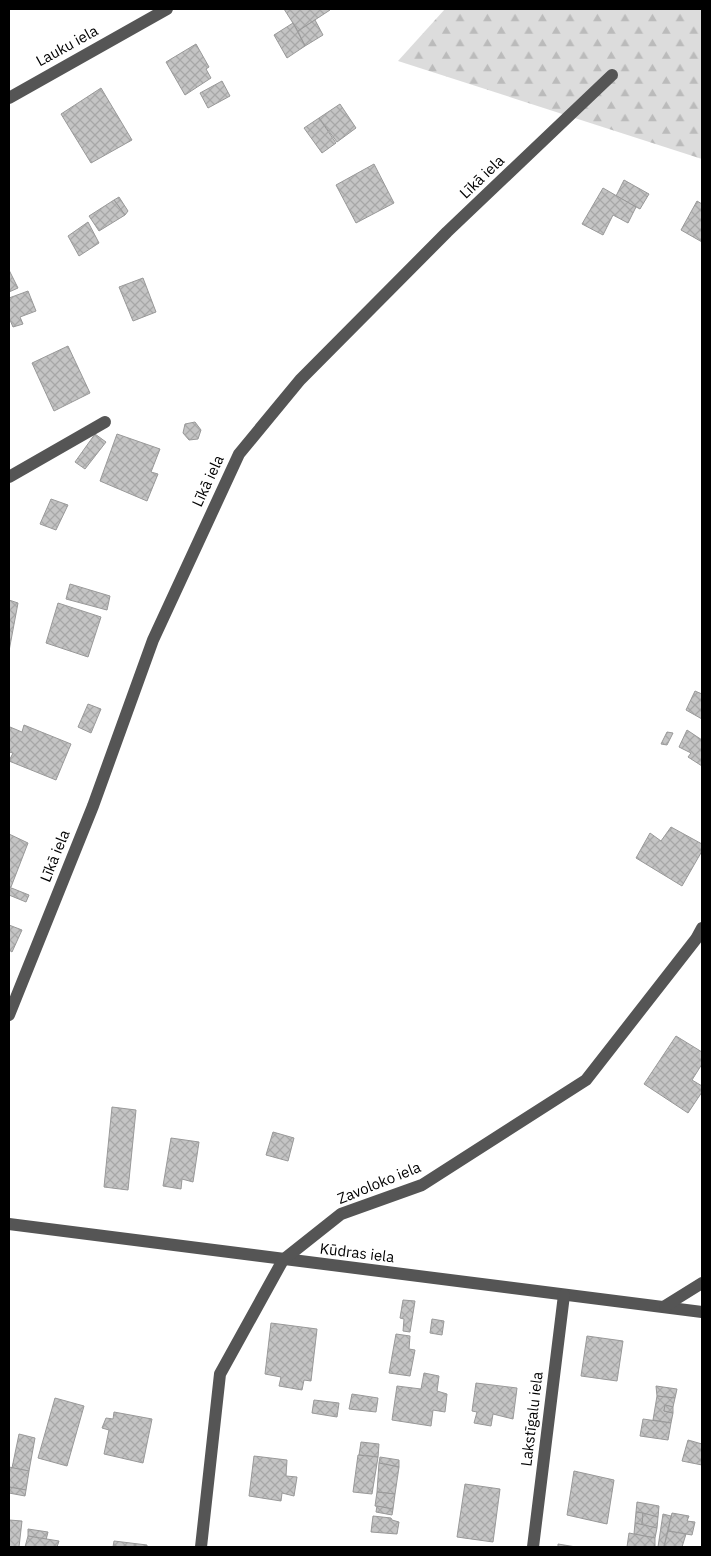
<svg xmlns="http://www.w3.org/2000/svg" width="711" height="1556" font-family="'IBM Plex Sans',sans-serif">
  <defs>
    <pattern id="forest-firs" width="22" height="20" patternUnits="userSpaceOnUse" patternTransform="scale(1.25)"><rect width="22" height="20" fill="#dcdcdc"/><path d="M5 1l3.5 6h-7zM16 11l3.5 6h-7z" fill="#bbb"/></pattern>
    <pattern id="building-cross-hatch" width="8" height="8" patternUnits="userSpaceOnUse" patternTransform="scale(1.25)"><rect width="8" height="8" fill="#c4c4c4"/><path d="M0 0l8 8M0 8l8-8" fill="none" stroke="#a7a7a7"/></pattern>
  </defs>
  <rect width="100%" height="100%" fill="#fff"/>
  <path fill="url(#forest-firs)" d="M445 9H702V159L398 61Z"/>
  <g fill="url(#building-cross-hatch)" stroke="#999">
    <path d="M284 9H329L330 10 298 31Z"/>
    <path d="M315 20 323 35 305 46 298 31Z"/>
    <path d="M293 23 305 46 287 58 274 35Z"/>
    <path d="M196 44 209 67 206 69 211 78 185 95 166 62Z"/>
    <path d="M222 81 230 96 208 108 200 93Z"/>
    <path d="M101 88 132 140 91 163 61 114Z"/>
    <path d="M340 104 356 128 337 142 319 118Z"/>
    <path d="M319 118 336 143 322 153 304 128Z"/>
    <path d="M374 164 394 203 356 223 336 185Z"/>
    <path d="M624 180 649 194 640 209 616 196Z"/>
    <path d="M603 188 636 207 628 223 613 215 603 235 582 224Z"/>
    <path d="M119 197 128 211 125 215 114 200Z"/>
    <path d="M114 200 125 215 99 231 89 216Z"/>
    <path d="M697 201 702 204V242L681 230Z"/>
    <path d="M88 222 99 243 79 256 68 236Z"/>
    <path d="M9 270 18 288 9 292Z"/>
    <path d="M143 278 156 312 133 321 119 287Z"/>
    <path d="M28 291 36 311 20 317 23 324 13 327 10 320H9V298Z"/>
    <path d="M68 346 90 393 54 411 32 363Z"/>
    <path d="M195 422 201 430 198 439 189 440 183 433 185 424Z"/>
    <path d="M95 434 106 442 85 469 75 462Z"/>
    <path d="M117 434 160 449 151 472 158 474 147 501 100 481Z"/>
    <path d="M51 499 68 505 56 530 40 524Z"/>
    <path d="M70 584 110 596 107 610 66 599Z"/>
    <path d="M9 600 18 603 9 651Z"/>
    <path d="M58 603 101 617 88 657 46 643Z"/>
    <path d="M695 691 702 694V719L686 710Z"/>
    <path d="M88 704 101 709 91 733 78 727Z"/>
    <path d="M24 725 71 744 56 780 9 761 13 753 9 752V729L10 727 22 732Z"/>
    <path d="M687 730 702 740V766L688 757 691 753 679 747Z"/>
    <path d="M667 732 673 733 667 745 661 744Z"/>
    <path d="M671 827 702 844V851L682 886 636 858 650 833 661 841Z"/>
    <path d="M9 834 28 843 11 887 9 886Z"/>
    <path d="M9 887 29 895 26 902 9 895Z"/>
    <path d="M9 925 22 930 12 952 9 950Z"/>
    <path d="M676 1036 702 1052V1064L692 1080 702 1086V1092L688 1113 644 1084Z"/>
    <path d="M112 1107 136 1110 128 1190 104 1187Z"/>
    <path d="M273 1132 294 1138 288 1161 266 1155Z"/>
    <path d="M171 1138 199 1142 193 1182 182 1179 181 1189 163 1186Z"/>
    <path d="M403 1300 415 1301 410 1332 403 1331 404 1319 400 1318Z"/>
    <path d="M432 1319 444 1321 442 1335 430 1333Z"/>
    <path d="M271 1323 317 1329 311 1381 304 1380 302 1390 279 1386 281 1377 265 1374Z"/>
    <path d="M396 1334 410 1336 409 1349 415 1350 410 1376 389 1373Z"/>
    <path d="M587 1336 623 1341 617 1381 581 1376Z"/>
    <path d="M424 1373 439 1376 437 1391 447 1394 445 1412 433 1410 431 1426 392 1420 397 1386 421 1389Z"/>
    <path d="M476 1383 517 1388 513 1419 493 1414 491 1426 474 1423 477 1412 472 1411Z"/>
    <path d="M656 1386 677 1389 675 1398 657 1396Z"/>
    <path d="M352 1394 378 1398 376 1412 349 1409Z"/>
    <path d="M657 1396 675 1398 673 1407 665 1405 664 1411 673 1413 671 1423 653 1420Z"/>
    <path d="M55 1398 84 1406 67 1466 38 1458Z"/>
    <path d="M314 1400 339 1403 337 1417 312 1413Z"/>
    <path d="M665 1405 673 1407V1413L664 1411Z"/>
    <path d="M114 1412 152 1419 143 1463 104 1454 109 1430 102 1428 106 1418 113 1419Z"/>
    <path d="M643 1419 671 1423 668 1440 640 1436Z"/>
    <path d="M19 1434 35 1438 29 1471 12 1468Z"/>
    <path d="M688 1440 702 1444V1465L682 1461Z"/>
    <path d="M361 1442 379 1444 378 1457 359 1455Z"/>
    <path d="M358 1455 378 1457 372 1494 353 1492Z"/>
    <path d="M254 1456 287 1460 286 1476 297 1477 294 1496 282 1493 281 1501 249 1496Z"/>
    <path d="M380 1457 399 1460V1467L379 1463Z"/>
    <path d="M379 1463 399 1467 395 1494 377 1492Z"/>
    <path d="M9 1467 29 1471 26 1490 9 1487Z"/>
    <path d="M574 1471 614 1480 607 1524 567 1515Z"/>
    <path d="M465 1484 500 1489 493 1542 457 1537Z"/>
    <path d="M9 1487 26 1490 25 1496 9 1493Z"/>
    <path d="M377 1492 395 1494 393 1509 375 1506Z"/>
    <path d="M637 1502 659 1506 658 1517 636 1512Z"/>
    <path d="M377 1506 393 1509 392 1515 376 1512Z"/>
    <path d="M636 1512 643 1513 642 1525 635 1523Z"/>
    <path d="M643 1513 658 1517 657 1528 642 1525Z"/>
    <path d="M672 1513 689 1516 687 1521 695 1522 692 1535 668 1531Z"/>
    <path d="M663 1514 671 1516 664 1547H658Z"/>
    <path d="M373 1516 391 1518 392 1520 399 1522 397 1534 371 1532Z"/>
    <path d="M9 1520 22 1521 19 1547H9Z"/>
    <path d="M635 1523 657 1528 655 1538 634 1534Z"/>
    <path d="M28 1529 48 1532 46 1540 28 1536Z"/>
    <path d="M668 1531 686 1534 682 1547H664Z"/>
    <path d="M629 1533 655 1538V1547H627Z"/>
    <path d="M28 1536 59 1541 57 1547H25Z"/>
    <path d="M114 1541 147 1545V1547H113Z"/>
    <path d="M558 1544 576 1547H558Z"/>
  </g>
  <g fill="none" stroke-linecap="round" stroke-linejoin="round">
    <g stroke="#555" stroke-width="12">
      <path d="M9 98 167 9"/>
      <path d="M9 477 105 422"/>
      <path d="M9 1015 93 806 153 640 239 454 300 380 447 232 612 75"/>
      <path d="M9 1224 702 1312"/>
      <path d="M665 1306 702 1283"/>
      <path d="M201 1547 220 1374 283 1260 341 1214 422 1185 586 1080 696 939 702 928"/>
      <path d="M533 1547 564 1295"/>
    </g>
  </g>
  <g text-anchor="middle" stroke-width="4" stroke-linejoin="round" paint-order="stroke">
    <g font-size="15" fill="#000" stroke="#fff">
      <text transform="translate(67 46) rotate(-29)" y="5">Lauku iela</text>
      <text transform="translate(482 177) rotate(-44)" y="5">Līkā iela</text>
      <text transform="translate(208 481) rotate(-65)" y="5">Līkā iela</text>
      <text transform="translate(55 856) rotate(-68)" y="5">Līkā iela</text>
      <text transform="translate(379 1183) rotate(-22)" y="5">Zavoloko iela</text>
      <text transform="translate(357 1253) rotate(7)" y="5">Kūdras iela</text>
      <text transform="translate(532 1419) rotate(-83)" y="5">Lakstīgalu iela</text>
    </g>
  </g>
  <rect width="711" height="1556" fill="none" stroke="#000000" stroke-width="20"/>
</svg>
